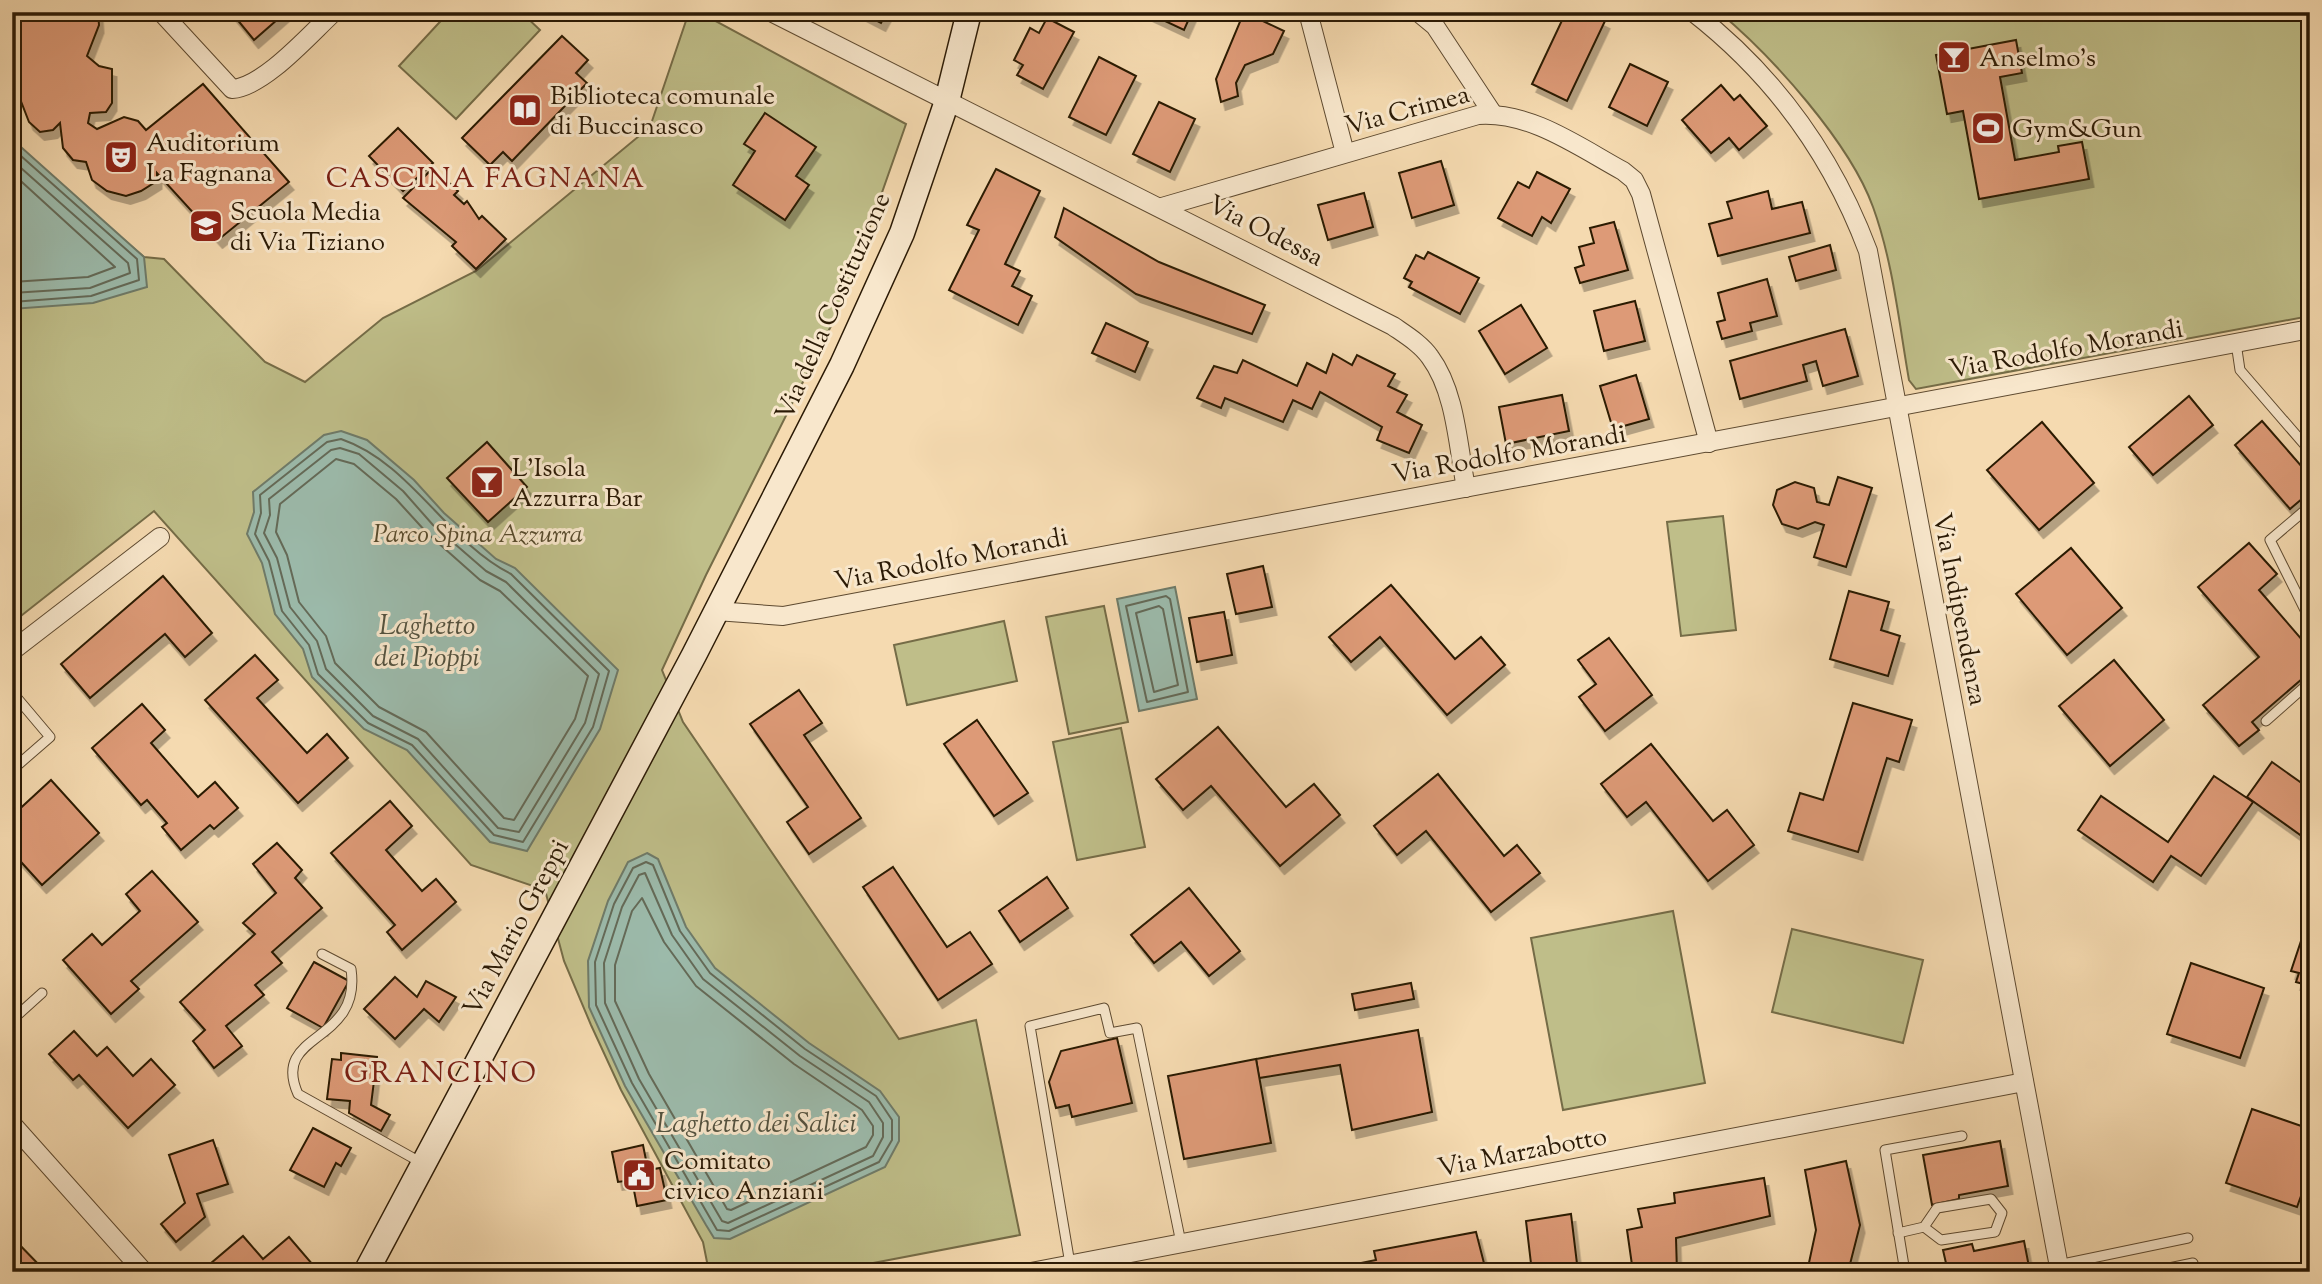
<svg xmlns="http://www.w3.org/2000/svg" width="2322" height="1284" font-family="'Sorts Mill Goudy',serif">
  <defs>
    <filter id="shadow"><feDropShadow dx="4.5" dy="8" stdDeviation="0" flood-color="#0004"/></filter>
  </defs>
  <rect width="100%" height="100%" fill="#f5dab0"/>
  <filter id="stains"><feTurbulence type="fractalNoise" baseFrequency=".00286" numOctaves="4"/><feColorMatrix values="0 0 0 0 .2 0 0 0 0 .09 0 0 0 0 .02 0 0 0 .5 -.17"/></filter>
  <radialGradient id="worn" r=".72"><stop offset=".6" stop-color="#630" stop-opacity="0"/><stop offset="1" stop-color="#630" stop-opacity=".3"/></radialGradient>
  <g fill="#bfbe89" stroke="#756c47" stroke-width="2">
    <path d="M449 12H521L540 30 456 119 399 66Z"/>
    <path d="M689 12H699L906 124 845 298 706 575 662 670 683 722 899 1039 976 1020 1020 1235 826 1272H709L703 1242 621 1090 591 1025 564 961 545 890 471 865 154 511 12 623V145L144 257 164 259 265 362 305 382 383 318 476 271 650 127Z"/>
    <path d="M1719 12H2310V316L1916 389 1909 380C1899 323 1893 262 1873 207 1850 143 1772 56 1719 12Z"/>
    <path d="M1723 516 1736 630 1681 636 1667 522Z"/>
    <path d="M1104 606 1128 722 1069 734 1046 617Z"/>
    <path d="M1004 621 1017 681 907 705 894 645Z"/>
    <path d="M1121 728 1145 847 1077 860 1053 742Z"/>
    <path d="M1673 911 1705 1083 1563 1110 1531 938Z"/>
    <path d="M1792 929 1923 960 1903 1043 1772 1012Z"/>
  </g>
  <g fill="#9cbbac" stroke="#6f7b69" stroke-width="2">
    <path d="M12 139 144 257 147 287 93 303 12 309Z"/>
    <path d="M341 431 367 440 414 480 444 513 496 559 515 568 618 670 600 729 527 851 490 842 407 750 364 729 312 677 303 649 275 614 262 563 247 534 254 512 253 492 324 435Z"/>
    <path d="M1175 587 1197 699 1139 711 1117 599Z"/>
    <path d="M647 853 658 859 686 927 715 968 809 1043 880 1091 899 1117V1141L885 1167 730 1239 714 1238 706 1225 625 1086 589 1007 588 961 608 901 628 862Z"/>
  </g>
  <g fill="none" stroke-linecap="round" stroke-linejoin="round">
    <g stroke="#646a58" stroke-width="2">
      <path d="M12 148 137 259 139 280 91 296 12 302"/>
      <path d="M12 160 128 263 130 273 90 288 12 293"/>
      <path d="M12 173 115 267 88 277 12 282"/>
      <path d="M341 439C411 463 446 541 511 574L609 671 593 727 523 842 494 835 412 745 368 723 318 674 309 645 282 611 269 561 255 534 261 513 260 495 327 442Z"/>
      <path d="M340 448 359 454 403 491 433 525 486 571 506 582 599 674 585 723 519 832 498 828 418 739 373 716 326 669 317 641 290 607 277 558 264 533 270 515 269 499 331 450Z"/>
      <path d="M336 459 354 464 396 499 427 533 480 580 500 591 588 676 575 719 514 820 504 818 426 732 379 707 335 663 326 636 299 602 287 555 276 532 280 504Z"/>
      <path d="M1166 596 1170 599 1188 692 1147 702 1126 606Z"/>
      <path d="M1159 606 1163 609 1178 685 1154 692 1136 613Z"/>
      <path d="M646 862 653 865 680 931 710 973 805 1049 876 1096 892 1120V1140L879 1162 729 1231 717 1230 632 1083 596 1005 595 962 614 904 633 868Z"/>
      <path d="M645 873 672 935 703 979 800 1056 869 1102 883 1123V1137L873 1156 728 1223 722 1221 639 1079 605 1003 604 963 622 907 639 875Z"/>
      <path d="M642 898 664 942 696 986 794 1064 862 1110 873 1126V1135L866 1147 731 1210 727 1209 649 1074 615 1001V965L632 911Z"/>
    </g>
  </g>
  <g fill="#dd9a77" stroke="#2b1a05" stroke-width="2" filter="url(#shadow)">
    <path d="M12 12H98L99 25 87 56 99 66 112 69V103L106 112 90 113 88 123 97 129 124 117 138 121 146 130 203 84 289 182 218 240 157 173V181L141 191 126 196 107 191 92 180 86 162 73 160 63 148 60 123 53 130 40 132 29 122 12 78Z"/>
    <path d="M231 12H286L254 40Z"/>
    <path d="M860 12H887L881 23Z"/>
    <path d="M1146 12H1192L1184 30Z"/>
    <path d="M1244 12 1284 31 1273 54 1245 65 1236 83 1238 96 1221 102 1216 79Z"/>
    <path d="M1566 12H1587L1605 21 1567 101 1532 84Z"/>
    <path d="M1047 18 1074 32 1043 89 1017 75 1023 65 1014 60 1030 28 1039 33Z"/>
    <path d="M562 36 588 60 576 73 587 83 512 161 503 152 490 165 462 138Z"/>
    <path d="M2016 40 2022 73 2000 77 2015 160 2059 152 2058 146 2082 142 2089 179 1979 199 1963 111 1947 114 1936 55Z"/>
    <path d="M1099 57 1136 76 1106 135 1069 117Z"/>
    <path d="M1630 64 1668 82 1647 126 1609 107Z"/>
    <path d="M1721 85 1734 100 1740 95 1767 126 1739 150 1729 138 1711 153 1682 120Z"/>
    <path d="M1159 102 1195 119 1170 172 1133 154Z"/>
    <path d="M765 113 816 147 796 176 809 185 785 220 733 185 755 151 744 144Z"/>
    <path d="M398 128 433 163 403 191 369 156Z"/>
    <path d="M1441 161 1454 205 1412 218 1399 173Z"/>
    <path d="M433 168 458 191 454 195 464 204 467 201 479 219 482 216 506 239 476 269 452 246 456 242 403 198Z"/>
    <path d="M996 169 1040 191 1005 264 1020 271 1012 286 1032 296 1018 325 949 290 979 230 967 225Z"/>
    <path d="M1537 172 1570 189 1551 223 1542 217 1532 236 1498 218 1518 182 1529 188Z"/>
    <path d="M1768 191 1772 209 1802 202 1810 233 1718 256 1709 224 1732 218 1727 202Z"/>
    <path d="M1364 193 1373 227 1328 240 1318 205Z"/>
    <path d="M1064 208 1159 262 1265 305 1252 334 1136 294 1055 237Z"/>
    <path d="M1614 222 1628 270 1580 283 1575 268 1584 265 1579 247 1594 243 1590 228Z"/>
    <path d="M1830 245 1836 270 1796 281 1789 257Z"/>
    <path d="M1428 252 1479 278 1460 314 1409 287 1412 282 1404 278 1416 255 1424 259Z"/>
    <path d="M1767 279 1777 316 1750 323 1752 331 1722 339 1717 322 1725 320 1718 293Z"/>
    <path d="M1635 301 1645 341 1604 351 1594 311Z"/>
    <path d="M1521 305 1547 348 1505 374 1479 331Z"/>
    <path d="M1106 323 1148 342 1135 372 1092 353Z"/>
    <path d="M1845 329 1858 376 1823 386 1816 361 1803 365 1807 381 1740 399 1730 361Z"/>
    <path d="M1333 354 1352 365 1357 355 1395 374 1388 386 1407 395 1397 412 1422 425 1409 453 1377 440 1382 427 1320 392 1312 409 1293 400 1283 422 1225 398 1221 408 1197 398 1214 366 1237 373 1243 360 1297 386 1307 363 1326 373Z"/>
    <path d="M1636 375 1649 419 1613 429 1600 386Z"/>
    <path d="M1562 395 1569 431 1506 444 1499 407Z"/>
    <path d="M2189 396 2213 425 2153 475 2129 447Z"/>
    <path d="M2262 421 2310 476V492L2290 509 2235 445Z"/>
    <path d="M2042 422 2094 483 2039 530 1987 470Z"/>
    <path d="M487 442 527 487 488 522 447 478Z"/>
    <path d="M1838 477 1872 488 1846 567 1814 557 1824 525 1815 522 1798 529 1782 524 1773 505 1777 490 1795 482 1814 488 1817 502 1829 505Z"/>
    <path d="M2249 543 2277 574 2259 590 2310 649V672L2252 722 2259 730 2239 746 2203 705 2259 657 2198 587Z"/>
    <path d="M2071 548 2122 608 2067 655 2016 594Z"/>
    <path d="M1263 566 1272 607 1236 614 1227 574Z"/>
    <path d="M163 576 212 633 185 657 165 634 90 698 61 664Z"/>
    <path d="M1391 585 1455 659 1481 637 1505 665 1447 715 1380 637 1351 662 1329 637Z"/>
    <path d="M1849 591 1889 602 1881 630 1900 636 1888 676 1830 659Z"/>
    <path d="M1224 612 1232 655 1197 662 1189 618Z"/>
    <path d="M1609 638 1652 695 1605 731 1579 697 1596 684 1578 660Z"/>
    <path d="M255 655 278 680 257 698 307 753 327 734 348 758 298 803 205 700Z"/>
    <path d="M2114 660 2164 720 2110 766 2059 706Z"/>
    <path d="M799 690 822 723 804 735 861 818 809 854 787 822 808 807 750 724Z"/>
    <path d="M1853 703 1912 720 1899 762 1887 758 1858 852 1788 831 1800 793 1823 800Z"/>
    <path d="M142 704 165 730 151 743 198 797 215 782 238 808 214 829 210 825 181 850 162 827 167 823 147 800 141 805 92 748Z"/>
    <path d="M977 720 1028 793 994 816 944 744Z"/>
    <path d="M1218 727 1286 807 1314 784 1340 815 1280 866 1211 786 1183 810 1156 779Z"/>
    <path d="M1651 744 1713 821 1727 810 1754 845 1708 881 1646 802 1627 817 1601 784Z"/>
    <path d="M2272 762 2310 789V842L2247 797Z"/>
    <path d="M1438 774 1504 856 1517 845 1540 873 1491 912 1426 831 1397 855 1374 826Z"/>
    <path d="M2214 776 2253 802 2201 876 2171 856 2153 882 2078 830 2101 796 2168 842Z"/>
    <path d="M51 780 99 833 42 885 12 852V816Z"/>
    <path d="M390 801 412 826 386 850 422 891 436 879 456 902 402 950 387 932 395 925 331 853Z"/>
    <path d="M277 843 302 870 295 878 322 908 272 952 282 963 255 985 264 995 226 1026 242 1046 214 1068 193 1041 205 1030 180 1002 255 934 243 923 276 893 253 864Z"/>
    <path d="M893 867 947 947 970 932 992 964 938 1000 863 887Z"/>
    <path d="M152 871 198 922 131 981 139 989 111 1014 63 960 92 934 102 945 140 911 126 894Z"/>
    <path d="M1047 877 1068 908 1020 942 999 911Z"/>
    <path d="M1189 888 1240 951 1209 976 1181 942 1154 963 1131 935Z"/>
    <path d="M2304 932 2310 934V986L2296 982 2299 973 2291 971Z"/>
    <path d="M314 962 349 981 323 1028 287 1008Z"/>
    <path d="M2191 963 2264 988 2240 1058 2167 1034Z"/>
    <path d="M395 977 417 997 426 981 456 997 439 1022 424 1009 395 1039 364 1009Z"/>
    <path d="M1411 983 1414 999 1355 1010 1352 994Z"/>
    <path d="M1418 1030 1432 1112 1352 1130 1340 1065 1259 1078 1256 1059Z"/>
    <path d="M74 1031 97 1056 107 1047 133 1076 151 1059 175 1085 128 1128 79 1075 73 1080 49 1054Z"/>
    <path d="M1117 1038 1132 1103 1072 1117 1069 1105 1056 1108 1049 1082 1061 1051Z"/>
    <path d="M341 1053 377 1057 371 1105 390 1115 381 1131 349 1113 350 1101 327 1099 332 1059 341 1060Z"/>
    <path d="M1256 1059 1271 1143 1184 1159 1168 1076Z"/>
    <path d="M2252 1109 2310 1129V1171L2297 1207 2226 1183Z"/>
    <path d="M313 1128 351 1148 341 1166 336 1163 324 1187 290 1170Z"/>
    <path d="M213 1140 228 1184 197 1194 205 1217 176 1242 161 1224 185 1203 169 1155Z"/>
    <path d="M2000 1141 2008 1186 1959 1195V1199L1932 1205 1923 1155Z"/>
    <path d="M643 1145 648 1170 660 1168 667 1200 637 1206 632 1180 618 1182 612 1152Z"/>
    <path d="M1846 1161 1860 1225 1848 1272H1807L1816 1230 1805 1170Z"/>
    <path d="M1764 1178 1770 1216 1676 1238 1677 1272H1633L1627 1230 1642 1227 1638 1209 1675 1203 1674 1193Z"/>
    <path d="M1571 1214 1578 1272H1532L1526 1221Z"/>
    <path d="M1476 1232 1486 1271 1347 1272 1346 1266 1376 1260 1374 1251Z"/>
    <path d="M243 1236 263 1259 289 1237 319 1272H216L210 1264Z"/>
    <path d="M12 1237 43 1269 39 1272H12Z"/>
    <path d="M2024 1241 2030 1272H1948L1943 1250 1972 1244 1974 1251Z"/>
  </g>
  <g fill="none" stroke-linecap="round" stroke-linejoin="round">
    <g stroke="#5e4a30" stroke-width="11">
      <g id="service">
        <path d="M2236 343 2240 370 2310 451"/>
        <path d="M2310 506 2270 540 2310 620"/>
        <path d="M12 692 50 737 12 770"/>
        <path d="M2266 721 2310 682"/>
        <path d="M322 954 351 969C362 1045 270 1031 298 1094L422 1163"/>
        <path d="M12 1020 42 993"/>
        <path d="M1898 1233 1924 1227 1941 1240 1995 1232 2002 1213 1991 1199 1937 1208 1924 1227"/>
        <path d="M1070 1264 1030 1026 1104 1008 1110 1033 1137 1028 1181 1243"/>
        <path d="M2058 1265 2188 1238"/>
        <path d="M1905 1272 1885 1150 1962 1136"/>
        <path d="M2150 1272 2193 1263"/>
      </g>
    </g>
    <g stroke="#5e4a30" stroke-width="20">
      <g id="minor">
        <path d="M161 12 232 89C264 87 310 34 334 12"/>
        <path d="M771 12 1393 326C1406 335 1421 344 1430 357 1456 392 1458 447 1466 488"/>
        <path d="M1308 12 1345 153"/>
        <path d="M1418 12 1435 26 1493 114"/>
        <path d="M1693 12C1774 75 1832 155 1868 251L2060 1272"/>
        <path d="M1162 207 1478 115C1530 111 1579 147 1623 171L1634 180 1641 194 1709 443"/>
        <path d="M716 611 783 616 2310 329"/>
        <path d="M12 651 160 537"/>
        <path d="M12 1124 144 1272"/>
        <path d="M1031 1272 2024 1082"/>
      </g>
    </g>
    <g stroke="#2b1a05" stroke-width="27">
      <path id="secondary" d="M366 1272 694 655 842 365 902 233 947 101 969 12"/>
    </g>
    <use href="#service" stroke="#f8e7cc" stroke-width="9"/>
    <use href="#minor" stroke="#f8e7cc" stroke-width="18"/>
    <use href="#secondary" stroke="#f8e7cc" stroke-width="24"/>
  </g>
  <defs>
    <g id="bar-square" transform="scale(1.75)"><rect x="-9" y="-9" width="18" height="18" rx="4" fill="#8f2418" stroke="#f8e7cc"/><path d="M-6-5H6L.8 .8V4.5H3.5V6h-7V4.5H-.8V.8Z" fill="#fff"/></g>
    <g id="library-square" transform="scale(1.75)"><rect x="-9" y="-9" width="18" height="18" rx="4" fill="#8f2418" stroke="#f8e7cc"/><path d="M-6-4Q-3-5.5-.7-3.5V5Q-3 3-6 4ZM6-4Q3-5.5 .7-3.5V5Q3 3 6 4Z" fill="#fff"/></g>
    <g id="stadium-square" transform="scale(1.75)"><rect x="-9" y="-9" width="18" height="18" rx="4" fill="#8f2418" stroke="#f8e7cc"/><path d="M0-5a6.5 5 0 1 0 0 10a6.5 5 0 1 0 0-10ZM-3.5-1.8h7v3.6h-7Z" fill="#fff"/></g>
    <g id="theatre-square" transform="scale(1.75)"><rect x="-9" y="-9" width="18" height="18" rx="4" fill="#8f2418" stroke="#f8e7cc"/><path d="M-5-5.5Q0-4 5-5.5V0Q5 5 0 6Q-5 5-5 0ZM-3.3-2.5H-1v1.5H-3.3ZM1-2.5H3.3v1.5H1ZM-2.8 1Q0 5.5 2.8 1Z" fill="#fff"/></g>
    <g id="school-square" transform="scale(1.75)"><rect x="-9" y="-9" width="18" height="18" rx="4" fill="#8f2418" stroke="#f8e7cc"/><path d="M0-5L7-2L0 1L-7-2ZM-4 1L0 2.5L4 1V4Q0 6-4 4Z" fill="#fff"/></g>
    <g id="civic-square" transform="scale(1.75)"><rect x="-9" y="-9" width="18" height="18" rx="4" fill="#8f2418" stroke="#f8e7cc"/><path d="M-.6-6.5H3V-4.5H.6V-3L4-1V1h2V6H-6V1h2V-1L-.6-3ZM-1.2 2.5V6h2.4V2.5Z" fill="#fff"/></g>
  </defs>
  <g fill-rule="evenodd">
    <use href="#bar-square" x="1954" y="57"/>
    <use href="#library-square" x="525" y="110"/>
    <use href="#stadium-square" x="1988" y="128"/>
    <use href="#theatre-square" x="121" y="157"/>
    <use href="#school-square" x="206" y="226"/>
    <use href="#bar-square" x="487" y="482"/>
    <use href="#civic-square" x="639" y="1175"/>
  </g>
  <g text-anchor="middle" stroke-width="6" stroke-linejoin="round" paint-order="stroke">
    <g font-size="26" fill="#2b1a05" stroke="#f8e7cc" text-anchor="start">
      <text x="1979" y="66">Anselmo's</text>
      <text x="550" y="104">Biblioteca comunale<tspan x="550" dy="30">di Buccinasco</tspan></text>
      <text x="2012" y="137">Gym&amp;Gun</text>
      <text x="146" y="151">Auditorium<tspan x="146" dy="30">La Fagnana</tspan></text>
      <text x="230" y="220">Scuola Media<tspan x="230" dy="30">di Via Tiziano</tspan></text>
      <text x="512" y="476">L'Isola<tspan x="512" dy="30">Azzurra Bar</tspan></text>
      <text x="664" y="1169">Comitato<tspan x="664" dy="30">civico Anziani</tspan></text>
    </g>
    <g font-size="26" fill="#2b1a05" stroke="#f8e7cc">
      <text transform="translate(1407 109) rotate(-15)" y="9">Via Crimea</text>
      <text transform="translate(1266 230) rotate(27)" y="9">Via Odessa</text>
      <text transform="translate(832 306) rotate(-66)" y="9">Via della Costituzione</text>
      <text transform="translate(2066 348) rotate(-10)" y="9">Via Rodolfo Morandi</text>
      <text transform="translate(1509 453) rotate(-10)" y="9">Via Rodolfo Morandi</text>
      <text transform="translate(951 558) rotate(-11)" y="9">Via Rodolfo Morandi</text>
      <text transform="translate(1961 609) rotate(79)" y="9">Via Indipendenza</text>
      <text transform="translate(515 927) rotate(-62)" y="9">Via Mario Greppi</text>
      <text transform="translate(1522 1151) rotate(-11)" y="9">Via Marzabotto</text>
    </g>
    <g font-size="26" font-style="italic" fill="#574b2d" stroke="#f8e7cc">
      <text x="478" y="542">Parco Spina Azzurra</text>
    </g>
    <g font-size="28" letter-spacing="2" fill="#7a1f14" stroke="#f8e7cc">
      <text x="486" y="187">CASCINA FAGNANA</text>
    </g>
    <g font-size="28" font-style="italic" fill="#53523f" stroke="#f8e7cc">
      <text x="427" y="634">Laghetto<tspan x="427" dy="32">dei Pioppi</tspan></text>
      <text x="756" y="1132">Laghetto dei Salici</text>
    </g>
    <g font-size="30" letter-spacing="2" fill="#7a1f14" stroke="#f8e7cc">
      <text x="441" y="1082">GRANCINO</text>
    </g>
  </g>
  <rect width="2322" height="1284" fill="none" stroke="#f5dab0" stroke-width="42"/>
  <rect x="14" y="14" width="2294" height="1256" fill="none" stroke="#2b1a05" stroke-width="3.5"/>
  <rect x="21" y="21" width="2280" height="1242" fill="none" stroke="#2b1a05" stroke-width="2"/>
  <rect width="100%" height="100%" filter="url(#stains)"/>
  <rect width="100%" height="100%" fill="url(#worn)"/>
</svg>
